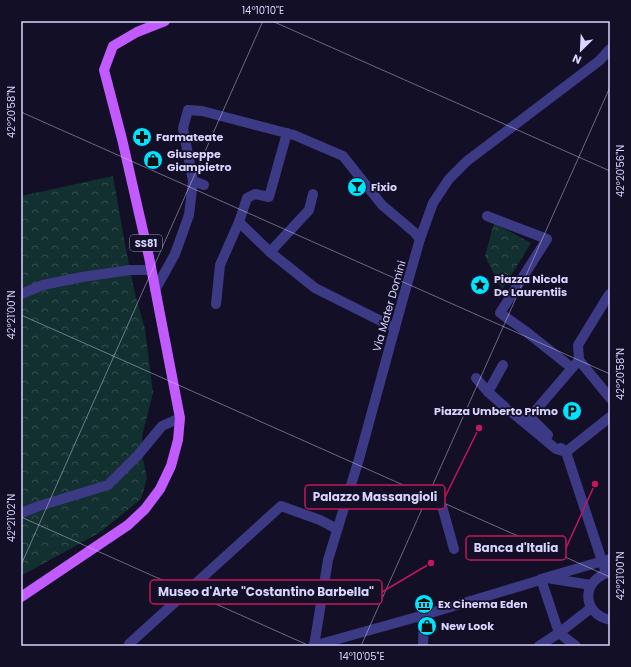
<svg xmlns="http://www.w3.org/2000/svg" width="631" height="667" font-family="Poppins,sans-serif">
  <defs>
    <pattern id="forest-crowns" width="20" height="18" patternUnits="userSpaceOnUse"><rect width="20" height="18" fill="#12302f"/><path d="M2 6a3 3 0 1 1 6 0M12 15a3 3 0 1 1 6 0" fill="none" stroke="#344d4e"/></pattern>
  </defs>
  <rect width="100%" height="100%" fill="#130f26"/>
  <g fill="url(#forest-crowns)">
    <path d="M113 176 125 244 134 290 145 329 153 393 142 436 143 459 147 478 141 499 99 533 21 576V196Z"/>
    <path d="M494 223 531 243 502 290 485 256Z"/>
  </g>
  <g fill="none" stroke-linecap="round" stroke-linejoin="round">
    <g stroke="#3d3a85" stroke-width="10">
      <path d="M21 294 43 285 82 277 130 270H151"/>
      <path d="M442 506 454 549"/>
      <path d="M21 513 39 506 108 485 138 455 162 426 180 418"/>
    </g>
    <g stroke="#3d3a85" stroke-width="10">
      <path d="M193 181 204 185"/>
      <path d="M487 216 547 239 500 313 524 330 572 368"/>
      <path d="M239 222 270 252 315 288 395 328"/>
      <path d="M270 252 309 210 313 194"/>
      <path d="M155 290 175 254 189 215 193 181 183 128 188 110 202 111 294 135 343 156 382 205 414 232 420 239"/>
      <path d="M216 304 220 265 239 222 247 198 255 194 269 197 287 133"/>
      <path d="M579 360 578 345 608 296 610 294"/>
      <path d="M476 378 488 392 505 407"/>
      <path d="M488 392 503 365"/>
      <path d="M510 411 521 420 530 417 579 360 610 398"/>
      <path d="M530 417 548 435"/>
      <path d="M521 420 556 449 566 452 606 573"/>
      <path d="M561 448 566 452 610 417"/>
      <path d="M610 572C581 580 581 613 610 620"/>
      <path d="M129 646V644L281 506 320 520 337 529"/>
      <path d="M313 646 424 615 547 578 591 585"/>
      <path d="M314 646 328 560 359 459 402 302 420 239 433 203 449 179 467 161 599 61 610 49"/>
      <path d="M423 646 424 615"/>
      <path d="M539 646 559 633 591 608"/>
      <path d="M576 646 559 633 541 579 610 559"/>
    </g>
    <path stroke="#c25bff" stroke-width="10" d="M21 597 128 525 145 509 160 489 171 466 178 440 180 418 149 257 122 139 104 70 113 46 137 32 165 21"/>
  </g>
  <path fill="none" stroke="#d9d4ff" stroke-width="1" stroke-opacity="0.45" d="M272 21 610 171M21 112 610 374M21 315 610 577M21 517 310 646M21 565 263 21M361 646 610 87"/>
  <defs>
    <g id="pharmacy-disc" transform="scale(1)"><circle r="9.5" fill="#00e5ff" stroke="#130f26"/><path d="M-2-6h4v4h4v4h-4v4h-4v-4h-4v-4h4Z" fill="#111"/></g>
    <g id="shop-disc" transform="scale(1)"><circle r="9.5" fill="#00e5ff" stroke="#130f26"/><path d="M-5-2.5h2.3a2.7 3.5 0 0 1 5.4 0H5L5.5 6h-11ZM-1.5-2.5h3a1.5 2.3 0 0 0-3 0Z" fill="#111"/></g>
    <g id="bar-disc" transform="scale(1)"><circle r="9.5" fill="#00e5ff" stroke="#130f26"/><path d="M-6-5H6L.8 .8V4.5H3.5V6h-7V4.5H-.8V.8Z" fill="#111"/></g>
    <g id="sight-disc" transform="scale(1)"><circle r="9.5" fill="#00e5ff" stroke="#130f26"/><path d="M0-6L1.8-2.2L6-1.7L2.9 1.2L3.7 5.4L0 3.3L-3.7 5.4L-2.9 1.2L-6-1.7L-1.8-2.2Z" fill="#111"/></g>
    <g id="parking-disc" transform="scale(1)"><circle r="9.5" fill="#00e5ff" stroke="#130f26"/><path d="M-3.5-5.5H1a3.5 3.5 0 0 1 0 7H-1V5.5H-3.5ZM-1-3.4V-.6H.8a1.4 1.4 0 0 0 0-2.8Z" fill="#111"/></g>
    <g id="museum-disc" transform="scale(1)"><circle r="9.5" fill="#00e5ff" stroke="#130f26"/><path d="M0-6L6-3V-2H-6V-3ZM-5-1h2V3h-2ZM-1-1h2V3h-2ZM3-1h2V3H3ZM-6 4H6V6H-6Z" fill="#111"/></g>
  </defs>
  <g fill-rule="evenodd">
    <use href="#pharmacy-disc" x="142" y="137"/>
    <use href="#shop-disc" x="153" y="160"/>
    <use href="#bar-disc" x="357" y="187"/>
    <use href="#sight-disc" x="480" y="285"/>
    <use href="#parking-disc" x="572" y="411"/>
    <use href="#museum-disc" x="424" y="604"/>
    <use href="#shop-disc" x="427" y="626"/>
  </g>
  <g text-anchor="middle" stroke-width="3.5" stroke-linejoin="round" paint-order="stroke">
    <rect fill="#130f26" stroke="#9e99be" stroke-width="1" x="130" y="235" width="32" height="16" rx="3"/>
    <g font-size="10" font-weight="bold" fill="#d9d4ff">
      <text x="146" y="247">SS81</text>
    </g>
    <g font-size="11" font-weight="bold" fill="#d9d4ff" stroke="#130f26" text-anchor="start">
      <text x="156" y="141">Farmateate</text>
      <text x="167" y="158">Giuseppe<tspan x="167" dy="13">Giampietro</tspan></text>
      <text x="371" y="191">Fixio</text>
      <text x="494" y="283">Piazza Nicola<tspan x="494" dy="13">De Laurentiis</tspan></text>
      <text x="558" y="415" text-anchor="end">Piazza Umberto Primo</text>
      <text x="438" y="608">Ex Cinema Eden</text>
      <text x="441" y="630">New Look</text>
    </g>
    <g font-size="11" fill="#d9d4ff" stroke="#130f26">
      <text transform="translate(389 306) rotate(-74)" y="4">Via Mater Domini</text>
    </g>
  </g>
  <path fill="none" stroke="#c2185b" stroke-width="1.5" d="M479 428L445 497M595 484L566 548M431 563L382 592"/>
  <g fill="#c2185b" stroke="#130f26" stroke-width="1.5">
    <circle cx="479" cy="428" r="4"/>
    <circle cx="595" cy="484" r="4"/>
    <circle cx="431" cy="563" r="4"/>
  </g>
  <g fill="#130f26" stroke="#c2185b" stroke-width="1.5">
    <rect x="305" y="485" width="140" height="24" rx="4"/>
    <rect x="466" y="536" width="100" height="24" rx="4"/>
    <rect x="150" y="580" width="232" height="24" rx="4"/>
  </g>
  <g font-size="12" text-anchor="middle" font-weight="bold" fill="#d9d4ff">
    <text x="375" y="501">Palazzo Massangioli</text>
    <text x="516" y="552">Banca d'Italia</text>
    <text x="266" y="596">Museo d'Arte "Costantino Barbella"</text>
  </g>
  <rect width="631" height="667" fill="none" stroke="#130f26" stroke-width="44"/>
  <g transform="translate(581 50) rotate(204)" stroke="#130f26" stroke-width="3" paint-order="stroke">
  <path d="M0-3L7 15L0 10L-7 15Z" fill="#d9d4ff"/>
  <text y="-6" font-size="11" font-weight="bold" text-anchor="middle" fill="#d9d4ff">N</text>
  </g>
  <rect x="22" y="22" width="587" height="623" fill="none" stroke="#d9d4ff" stroke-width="1.5"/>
  <g font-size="10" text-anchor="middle" fill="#d9d4ff">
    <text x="263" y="14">14°10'10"E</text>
    <text transform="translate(11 112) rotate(-90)" y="4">42°20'58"N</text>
    <text transform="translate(620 171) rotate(-90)" y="4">42°20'56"N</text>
    <text transform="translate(11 315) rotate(-90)" y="4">42°21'00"N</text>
    <text transform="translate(620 374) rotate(-90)" y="4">42°20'58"N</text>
    <text transform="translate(11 518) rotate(-90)" y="4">42°21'02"N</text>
    <text transform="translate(620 576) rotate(-90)" y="4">42°21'00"N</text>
    <text x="362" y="660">14°10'05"E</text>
  </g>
</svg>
